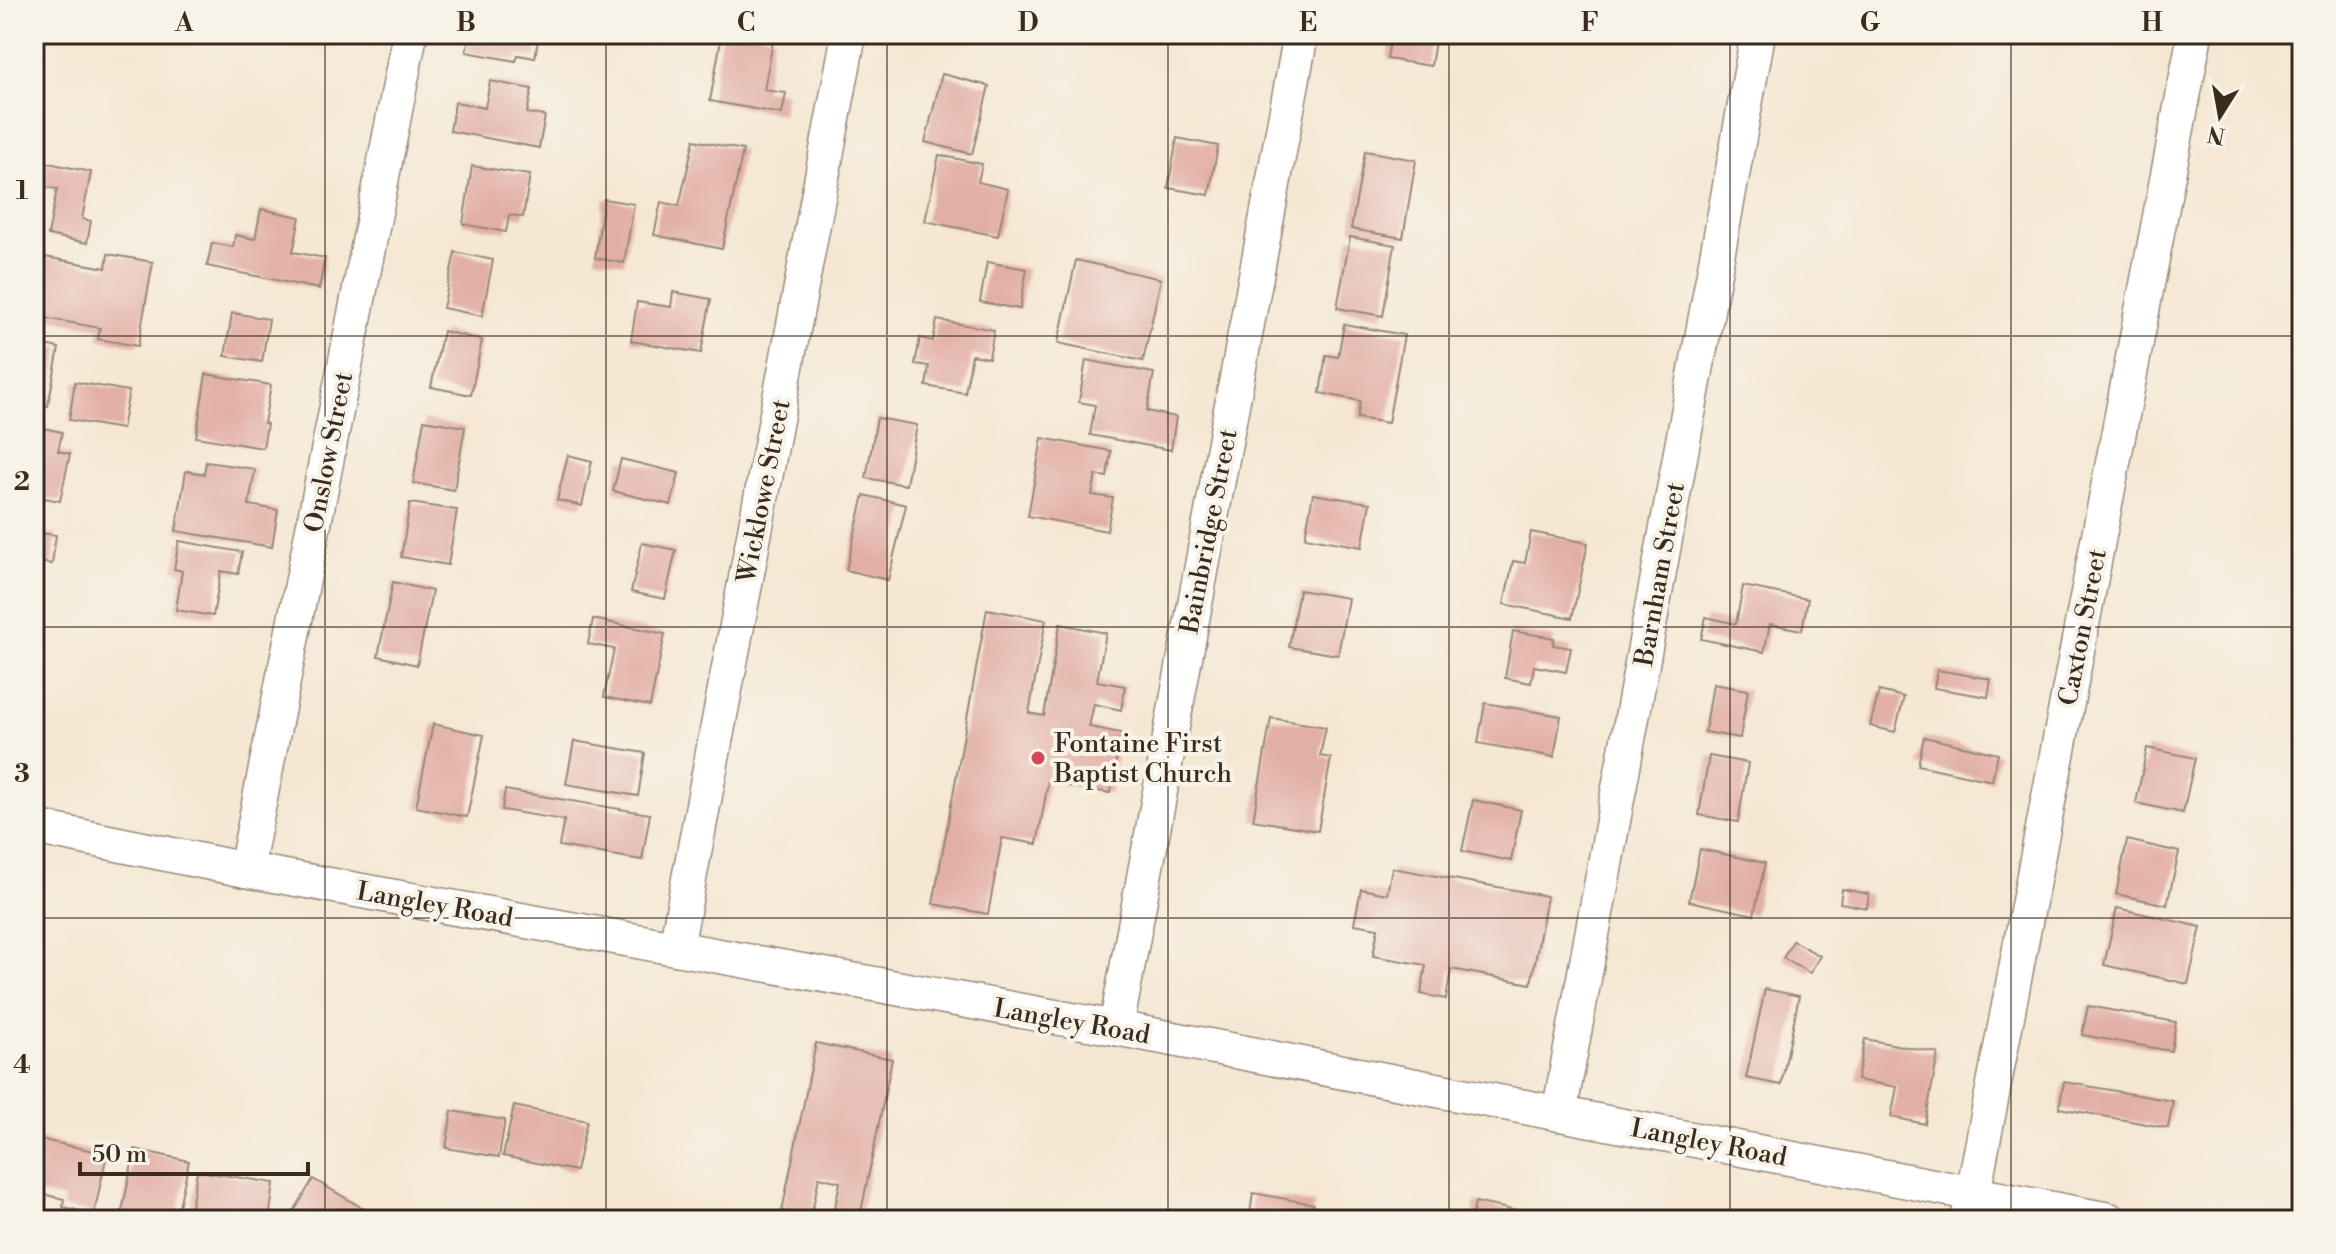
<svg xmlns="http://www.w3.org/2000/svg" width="2336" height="1254" font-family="'Libre Bodoni',serif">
  <rect width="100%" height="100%" fill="#f7f3e8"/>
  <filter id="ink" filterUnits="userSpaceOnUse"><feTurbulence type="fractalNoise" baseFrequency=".0125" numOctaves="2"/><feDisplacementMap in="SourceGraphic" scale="16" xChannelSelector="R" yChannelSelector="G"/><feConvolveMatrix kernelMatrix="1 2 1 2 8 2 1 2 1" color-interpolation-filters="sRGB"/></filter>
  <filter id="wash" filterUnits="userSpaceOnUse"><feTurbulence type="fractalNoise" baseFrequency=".006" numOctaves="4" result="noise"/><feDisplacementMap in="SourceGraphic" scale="32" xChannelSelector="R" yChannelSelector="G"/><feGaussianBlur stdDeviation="1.8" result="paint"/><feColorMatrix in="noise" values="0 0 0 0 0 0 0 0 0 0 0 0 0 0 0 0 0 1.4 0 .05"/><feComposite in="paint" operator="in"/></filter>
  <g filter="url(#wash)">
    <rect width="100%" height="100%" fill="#f5e7d3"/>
    <g id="blocks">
      <g fill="#e2afa5">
        <path d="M470 34H539L535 58 518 55 516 61 466 52Z"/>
        <path d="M722 34H762L774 36 764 90 786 93 782 114 710 101Z"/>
        <path d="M1391 34H1451L1449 44 1435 41 1431 66 1387 59Z"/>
        <path d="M942 74 989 86 972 154 925 142Z"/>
        <path d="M490 81 532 89 527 113 545 116 539 148 450 131 455 102 485 108Z"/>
        <path d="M1177 138 1218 146 1209 195 1168 188Z"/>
        <path d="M694 140 743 150 722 249 654 235 661 202 679 206Z"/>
        <path d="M1365 151 1416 160 1403 238 1351 229Z"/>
        <path d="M939 155 982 164 978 182 1008 189 998 236 925 221Z"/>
        <path d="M44 162 91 172 82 219 91 221 87 243 48 235 57 189 40 186Z"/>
        <path d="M472 166 530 175 523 217 509 215 506 232 463 224Z"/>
        <path d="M604 199 634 204 624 263 595 258Z"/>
        <path d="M261 209 300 217 293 252 325 258 319 289 207 266 212 243 233 247 235 235 255 239Z"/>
        <path d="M1350 237 1395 245 1383 316 1337 308Z"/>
        <path d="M455 252 493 260 482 316 443 308Z"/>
        <path d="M108 254 153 262 138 346 98 339 100 328 34 316V255L106 268Z"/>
        <path d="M1076 260 1161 279 1143 361 1058 343Z"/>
        <path d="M987 262 1027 269 1020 309 980 302Z"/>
        <path d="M673 292 711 299 701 353 631 341 637 302 671 307Z"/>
        <path d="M232 313 269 319 262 362 225 356Z"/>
        <path d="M937 320 994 330 989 358 972 355 965 393 926 386 929 366 915 364 920 338 933 341Z"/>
        <path d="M1344 324 1404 335 1388 423 1357 418 1360 401 1320 393 1326 355 1338 357Z"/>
        <path d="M443 331 482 340 471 395 431 387Z"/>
        <path d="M34 343 59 348 48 406 34 403Z"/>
        <path d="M1086 360 1154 373 1147 411 1176 417 1171 450 1090 435 1095 405 1079 402Z"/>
        <path d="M206 374 271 385 264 423 267 424 263 448 196 437Z"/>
        <path d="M75 382 129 391 122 429 69 420Z"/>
        <path d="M877 418 917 425 906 485 866 478Z"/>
        <path d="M424 420 465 427 454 490 413 483Z"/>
        <path d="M34 426 62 432 58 451 70 454 60 501 34 496Z"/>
        <path d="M1042 438 1111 451 1107 477 1096 475 1092 495 1113 498 1107 531 1028 516Z"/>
        <path d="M568 455 592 461 582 506 557 500Z"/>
        <path d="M621 459 679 473 671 505 613 491Z"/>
        <path d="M206 462 255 469 249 505 278 510 272 547 176 531 186 471 204 474Z"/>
        <path d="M1313 494 1370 503 1362 547 1305 537Z"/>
        <path d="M864 495 906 505 888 580 846 570Z"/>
        <path d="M410 503 457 510 448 565 401 557Z"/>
        <path d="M34 532 56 535 52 564 34 561Z"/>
        <path d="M1531 532 1588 543 1572 618 1504 604 1513 561 1525 563Z"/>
        <path d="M179 541 242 552 238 574 221 571 213 616 176 610 182 571 174 569Z"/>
        <path d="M642 543 676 550 665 599 631 592Z"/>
        <path d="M393 582 432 591 417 665 378 656Z"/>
        <path d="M1743 586 1808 599 1802 630 1770 624 1764 652 1701 639 1706 617 1736 624Z"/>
        <path d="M1299 590 1348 598 1338 655 1289 647Z"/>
        <path d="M987 609 1046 620 1029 713 1044 716 1060 624 1106 633 1097 681 1125 686 1121 710 1094 704 1089 727 1121 733 1110 793 1048 782 1037 844 1002 838 988 914 933 904Z"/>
        <path d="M593 619 665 634 650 706 604 697 614 649 588 644Z"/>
        <path d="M1513 631 1554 638 1553 645 1571 648 1566 672 1534 666 1531 683 1505 678Z"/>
        <path d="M1937 670 1991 679 1988 697 1934 688Z"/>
        <path d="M1713 684 1748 690 1740 738 1705 732Z"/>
        <path d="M1879 691 1904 697 1895 732 1870 726Z"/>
        <path d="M1485 703 1561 716 1554 757 1478 743Z"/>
        <path d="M1271 718 1326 727 1320 756 1331 758 1318 831 1253 820Z"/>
        <path d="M433 724 484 735 467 817 416 807Z"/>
        <path d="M1924 737 1998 754 1992 781 1918 765Z"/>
        <path d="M574 741 645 753 638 796 566 784Z"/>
        <path d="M2147 748 2195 758 2183 813 2136 803Z"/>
        <path d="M1709 756 1748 763 1738 822 1699 815Z"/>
        <path d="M505 790 650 814 642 860 559 846 564 820 502 810Z"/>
        <path d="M1473 800 1521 810 1511 861 1462 851Z"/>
        <path d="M2127 840 2179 852 2167 905 2116 894Z"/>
        <path d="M1700 849 1765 863 1754 915 1689 901Z"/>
        <path d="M1392 868 1547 896 1531 984 1451 969 1446 999 1421 994 1426 965 1373 956 1378 928 1354 924 1361 889 1387 894Z"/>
        <path d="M1842 889 1869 894 1867 908 1840 903Z"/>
        <path d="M2117 908 2201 927 2188 984 2104 965Z"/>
        <path d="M1793 941 1820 956 1810 973 1783 958Z"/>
        <path d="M1765 989 1799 996 1781 1085 1746 1078Z"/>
        <path d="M2088 1006 2176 1022 2171 1051 2082 1035Z"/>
        <path d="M1865 1039 1938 1053 1925 1124 1891 1117 1897 1087 1857 1080Z"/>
        <path d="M816 1043 892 1059 860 1217 834 1212 840 1182 819 1177 811 1217 782 1211Z"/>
        <path d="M2064 1082 2173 1101 2168 1128 2059 1108Z"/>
        <path d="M514 1106 587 1121 576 1171 503 1156Z"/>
        <path d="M452 1111 505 1120 499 1157 446 1148Z"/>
        <path d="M34 1138 107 1154 94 1214 63 1207 64 1199 34 1192Z"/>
        <path d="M135 1149 189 1161 176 1220H141L121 1216Z"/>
        <path d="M197 1171 274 1183 269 1220H189Z"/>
        <path d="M313 1179 383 1220H289Z"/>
        <path d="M1253 1193 1314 1204 1311 1220H1249Z"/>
        <path d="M1475 1202 1536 1215 1535 1220H1472Z"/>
      </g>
    </g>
  </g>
  <g filter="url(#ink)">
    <use href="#blocks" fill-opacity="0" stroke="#988878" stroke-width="2"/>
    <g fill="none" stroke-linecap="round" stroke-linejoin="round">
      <g stroke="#988878" stroke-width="37">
        <g id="minor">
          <path d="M34 827 246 870 1116 1028 2109 1220"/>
          <path d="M246 870 410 34"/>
          <path d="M676 948 849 34"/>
          <path d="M1116 1028 1301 34"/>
          <path d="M1559 1114 1758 34"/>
          <path d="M1968 1220 2195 34"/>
        </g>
      </g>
      <use href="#minor" stroke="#fff" stroke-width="34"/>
    </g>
  </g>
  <path fill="none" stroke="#3b2a1e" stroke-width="2" stroke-opacity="0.55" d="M325 34V1220M606 34V1220M887 34V1220M1168 34V1220M1449 34V1220M1730 34V1220M2011 34V1220M34 336H2302M34 627H2302M34 918H2302"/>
  <circle fill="#d1495b" stroke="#f7f3e8" stroke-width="3" cx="1038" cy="758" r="8"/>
  <g text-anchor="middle" stroke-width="8" stroke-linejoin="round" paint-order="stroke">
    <g font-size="26" fill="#3b2a1e" stroke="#f7f3e8">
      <text transform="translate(328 452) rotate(-79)" y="9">Onslow Street</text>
      <text transform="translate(763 491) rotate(-79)" y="9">Wicklowe Street</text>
      <text transform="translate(1208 531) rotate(-79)" y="9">Bainbridge Street</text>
      <text transform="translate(1659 574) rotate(-80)" y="9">Barnham Street</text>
      <text transform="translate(2082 627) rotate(-79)" y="9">Caxton Street</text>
      <text transform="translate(435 904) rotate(10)" y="9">Langley Road</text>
      <text transform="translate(1072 1021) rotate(10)" y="9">Langley Road</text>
      <text transform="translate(1709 1142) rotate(11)" y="9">Langley Road</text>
    </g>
    <g font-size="26" fill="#3b2a1e" stroke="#f7f3e8" text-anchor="start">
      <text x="1054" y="752">Fontaine First<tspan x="1054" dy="30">Baptist Church</tspan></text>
    </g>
  </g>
  <rect width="2336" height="1254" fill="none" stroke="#f7f3e8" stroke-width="88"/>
  <g transform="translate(2220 116) rotate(191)" stroke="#f7f3e8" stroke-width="6" paint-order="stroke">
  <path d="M0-6L14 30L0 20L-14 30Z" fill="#3b2a1e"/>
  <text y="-12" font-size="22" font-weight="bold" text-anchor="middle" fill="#3b2a1e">N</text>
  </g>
  <path d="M80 1162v12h228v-12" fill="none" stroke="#3b2a1e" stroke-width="4"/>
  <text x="92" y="1162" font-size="24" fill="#3b2a1e" stroke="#f7f3e8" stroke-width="6" paint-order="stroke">50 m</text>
  <rect x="44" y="44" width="2248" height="1166" fill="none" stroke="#3b2a1e" stroke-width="3"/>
  <g font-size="26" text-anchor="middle" font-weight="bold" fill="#3b2a1e">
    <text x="184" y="31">A</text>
    <text x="466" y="31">B</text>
    <text x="746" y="31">C</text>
    <text x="1028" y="31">D</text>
    <text x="1308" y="31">E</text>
    <text x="1590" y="31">F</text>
    <text x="1870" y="31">G</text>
    <text x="2152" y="31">H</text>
    <text x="22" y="199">1</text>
    <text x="22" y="490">2</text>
    <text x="22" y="782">3</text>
    <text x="22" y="1073">4</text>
  </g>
</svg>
